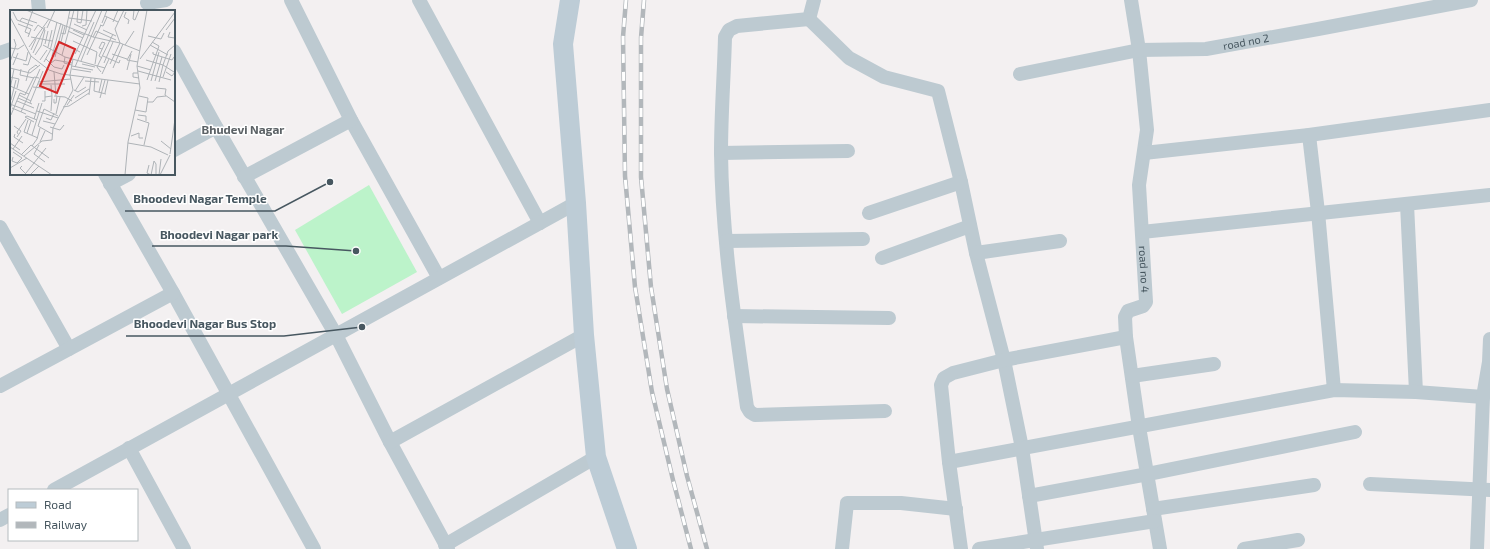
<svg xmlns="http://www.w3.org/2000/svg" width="1490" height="549" font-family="'Exo 2',sans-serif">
  <rect width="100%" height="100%" fill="#f3f0f1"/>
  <path fill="#bcf3ca" d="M369 185 417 272 342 314 295 230Z"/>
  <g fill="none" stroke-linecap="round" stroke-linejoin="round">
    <g stroke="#bdcad1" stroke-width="14">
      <path d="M38 0 39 11"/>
      <path d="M291 0 351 120 439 278"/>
      <path d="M419 0 540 223"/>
      <path d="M814 0 809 19 737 26 729 30 725 37C724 76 721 114 721 153 722 238 735 323 747 407L750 412 755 415 885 411"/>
      <path id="s1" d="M1131 0 1139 50 1147 130 1139 185 1146 302 1143 306 1128 311 1125 317 1126 337 1139 427 1160 549"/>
      <path d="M147 3 166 0"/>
      <path d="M809 19 849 58 884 77 938 91 961 182 976 253 1004 360 1022 448 1037 549"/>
      <path d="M174 51 216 127 336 335 390 442 448 549"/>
      <path d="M0 53 11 49"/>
      <path id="s2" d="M1020 74 1139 50 1206 49 1318 29 1471 0"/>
      <path d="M1309 135 1318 212 1334 390"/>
      <path d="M174 150 216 127"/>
      <path d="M721 153 848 151"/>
      <path d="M1144 153 1309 135 1490 110"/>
      <path d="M105 174 173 293 314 549"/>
      <path d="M244 177 351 120"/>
      <path d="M110 184 129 174"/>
      <path d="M1407 204 1416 392"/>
      <path d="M869 213 961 182"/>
      <path d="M0 227 69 349"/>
      <path d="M1142 232 1490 195"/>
      <path d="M726 241 863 239"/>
      <path d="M976 253 1060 241"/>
      <path d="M882 258 970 226"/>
      <path d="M734 316 889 318"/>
      <path d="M1132 376 1214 364"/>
      <path d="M0 386 173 293"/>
      <path d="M390 442 584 335"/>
      <path d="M129 448 184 549"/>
      <path d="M949 462 1334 390 1416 392 1483 397"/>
      <path d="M1370 484 1490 490"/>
      <path d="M54 490 576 203"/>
      <path d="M1029 496 1148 474 1355 432"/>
      <path d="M1153 509 1314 485"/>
      <path d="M0 520 9 515"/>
      <path d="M445 545 596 457"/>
      <path d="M842 549 847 503H901L956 509"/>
      <path d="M961 549 949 462 941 385 944 378 953 373 1004 360 1126 337"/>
      <path d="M979 549 1155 521"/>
      <path d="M1244 549 1298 540"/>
      <path d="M1477 549 1483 397 1489 362 1490 339"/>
    </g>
    <path stroke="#bdccd6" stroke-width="20" d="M570 0 563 44 576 203 584 335 596 457 627 549"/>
    <g stroke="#b2b7bb" stroke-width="4.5">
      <g id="rail">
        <path d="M626 0 623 37 625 176 635 287 652 392 673 480 691 549"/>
        <path d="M644 0 641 38V177L651 287 667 389 687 476 707 549"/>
      </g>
    </g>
    <use href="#rail" stroke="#fff" stroke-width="3" stroke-dasharray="9" stroke-linecap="butt"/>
  </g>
  <g text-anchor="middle" stroke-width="3" stroke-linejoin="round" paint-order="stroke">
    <g font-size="11" fill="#475760" stroke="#fff">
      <text dy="4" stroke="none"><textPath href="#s2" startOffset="229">road no 2</textPath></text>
      <text dy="4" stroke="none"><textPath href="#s1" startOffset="271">road no 4</textPath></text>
    </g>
    <g font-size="12" font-weight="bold" fill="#5c6266" stroke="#fff">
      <text x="243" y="134">Bhudevi Nagar</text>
    </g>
  </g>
  <g transform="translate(10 10)">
    <rect width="165" height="165" fill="#f3f0f1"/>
    <path fill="none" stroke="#aeb3b7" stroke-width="1" d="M16 0 83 27 110 33 130 41M68 0 67 12 71 13 73 0M124 0 123 9 125 10 129 0M3 2 7 10 23 16M116 2 114 7 119 10 118 14M95 6 108 12M0 7 21 46 39 60 51 64 130 74M59 8 82 11M10 11 12 8 27 13M103 12 108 0M92 13 97 0M8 14 21 19 18 27M64 14 77 20M90 15 93 16 97 7M60 16 64 0M72 16 76 15 77 0M37 18 45 0M63 20 74 25M93 20 106 26M156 20 165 8M24 21 28 15 35 20 31 36 25 45M58 21 73 28M160 22 158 27 165 28M51 23 55 24 60 0M20 24 15 22 23 0M138 26 151 29 154 23M21 27 42 31M83 27 86 21 106 30M49 31 70 42M63 31 87 42 85 54M51 32 55 16M35 34 38 21M33 35 55 47 95 58M115 35 124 21M140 35 158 45M19 37 39 9M38 37 42 20M0 38 8 39 14 35M92 39 89 38 92 32 95 33M21 40 26 29M122 41 117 50 128 52M143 42V44L162 50 164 47M23 43 35 17M65 44 86 0M102 44 117 49M52 45 60 16M77 45 91 15M42 46 51 13M93 46 109 53 110 50M3 47 16 51 18 42M45 47 53 15M55 47 54 53 62 55M92 48 89 46 95 33M36 49 44 57 52 59 54 55M130 49 165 2M30 50 37 40M136 50 153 55 149 72M71 51 92 0M0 52 6 35 4 29M34 52 40 41 47 12M41 53 45 50 62 53M94 53 103 32M13 54 18 55 21 46M72 54 85 57M100 54 110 33 105 19 114 0M3 55 8 43M62 56 83 60M127 56 141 60M65 57 84 12M0 58 20 63 30 55M103 58 113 34M11 59 10 65 24 68M62 59 81 62M117 60 121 44M128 61 161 70M44 62 46 86M91 62 87 57 103 24M156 62 162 66 165 62M164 62 153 55 158 41 165 35M128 63H123V67L129 68M92 64 99 49M0 67 9 69 7 78M153 67 161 44M85 68 84 81 96 84M137 70 149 36 142 32M16 71 19 60 26 55 28 57M75 71 89 72M141 71 149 42M145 71 152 47M28 72 61 69M28 74H55M0 76 19 84M23 77 41 79M146 78 156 79 155 85 165 92M0 79 4 59M64 80 68 82 76 77M65 81 74 67M89 82 92 69M95 83 98 70M9 85 21 91M79 85 81 68M44 86 55 87 62 91M35 87 42 86 41 75M8 88 22 94M65 88 79 79M90 88 95 70M44 89V93H46L47 86M1 90 6 70M7 91 24 98M32 91H35V81M137 92H143L147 87 156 86M20 93 33 61M0 94 26 104M57 95 64 85M53 97 59 96 79 83M2 98 16 104M0 99 6 81M125 100 136 102 138 88 129 86M27 101 48 108M41 101 42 86M11 102 30 59M46 104 50 87M1 105 10 83 15 85 24 67 29 68M128 105 136 106V111M36 108 41 110 44 103M24 109 29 93M127 109 139 113 134 135M18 110 14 122 28 128M33 111 45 114M24 112 15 107 17 106 27 110M4 116 11 121 7 127M40 117 50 120 54 115M17 123 21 111M5 124 4 127 13 133M8 124 7 122 16 109M42 124 28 116 34 99 48 106M22 125 32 93M121 126 129 123V128H133M151 131 161 139M30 132 35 121M0 133 10 140M118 133 141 137 158 145M29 135 24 144 35 152M22 136 27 129 30 118M0 137 42 165M3 139 12 126M160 144 165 109M11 145 21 135 39 148M14 146 32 131 42 130 43 118 63 80 60 65 63 49M3 147 2 151 7 153 12 148 3 142M139 155 137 163 141 165M12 156 10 158 17 165M0 158 17 148M16 163 36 138M20 165 29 156M115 165 118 132 130 78 127 56 137 0M141 165 144 151 146 154V165M149 165 151 149M150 165 160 145"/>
    <path fill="#d62828" fill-opacity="0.15" stroke="#d62828" stroke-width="2" d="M49 32 65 39 47 83 30 76Z"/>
    <rect width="165" height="165" fill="none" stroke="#475760" stroke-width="2"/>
  </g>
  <path fill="none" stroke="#475760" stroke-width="1.5" d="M330 182L275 211H125M356 251L286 246H152M362 327L284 336H126"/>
  <g fill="#475760" stroke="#fff" stroke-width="1.5">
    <circle cx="330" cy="182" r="4"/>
    <circle cx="356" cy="251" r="4"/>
    <circle cx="362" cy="327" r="4"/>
  </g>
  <g font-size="12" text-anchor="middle" font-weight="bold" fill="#475760" stroke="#fff" stroke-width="3" stroke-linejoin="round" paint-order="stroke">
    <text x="200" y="203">Bhoodevi Nagar Temple</text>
    <text x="219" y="239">Bhoodevi Nagar park</text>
    <text x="205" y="328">Bhoodevi Nagar Bus Stop</text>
  </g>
  <rect x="8" y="489" width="130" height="52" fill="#ffffff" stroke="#b5bcbf"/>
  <rect x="16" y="502" width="20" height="6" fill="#bdccd6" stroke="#b5bcbf"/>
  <text x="44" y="509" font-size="12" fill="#475760">Road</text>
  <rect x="16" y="522" width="20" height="6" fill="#b2b7bb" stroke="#b5bcbf"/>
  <text x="44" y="529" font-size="12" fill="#475760">Railway</text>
</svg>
